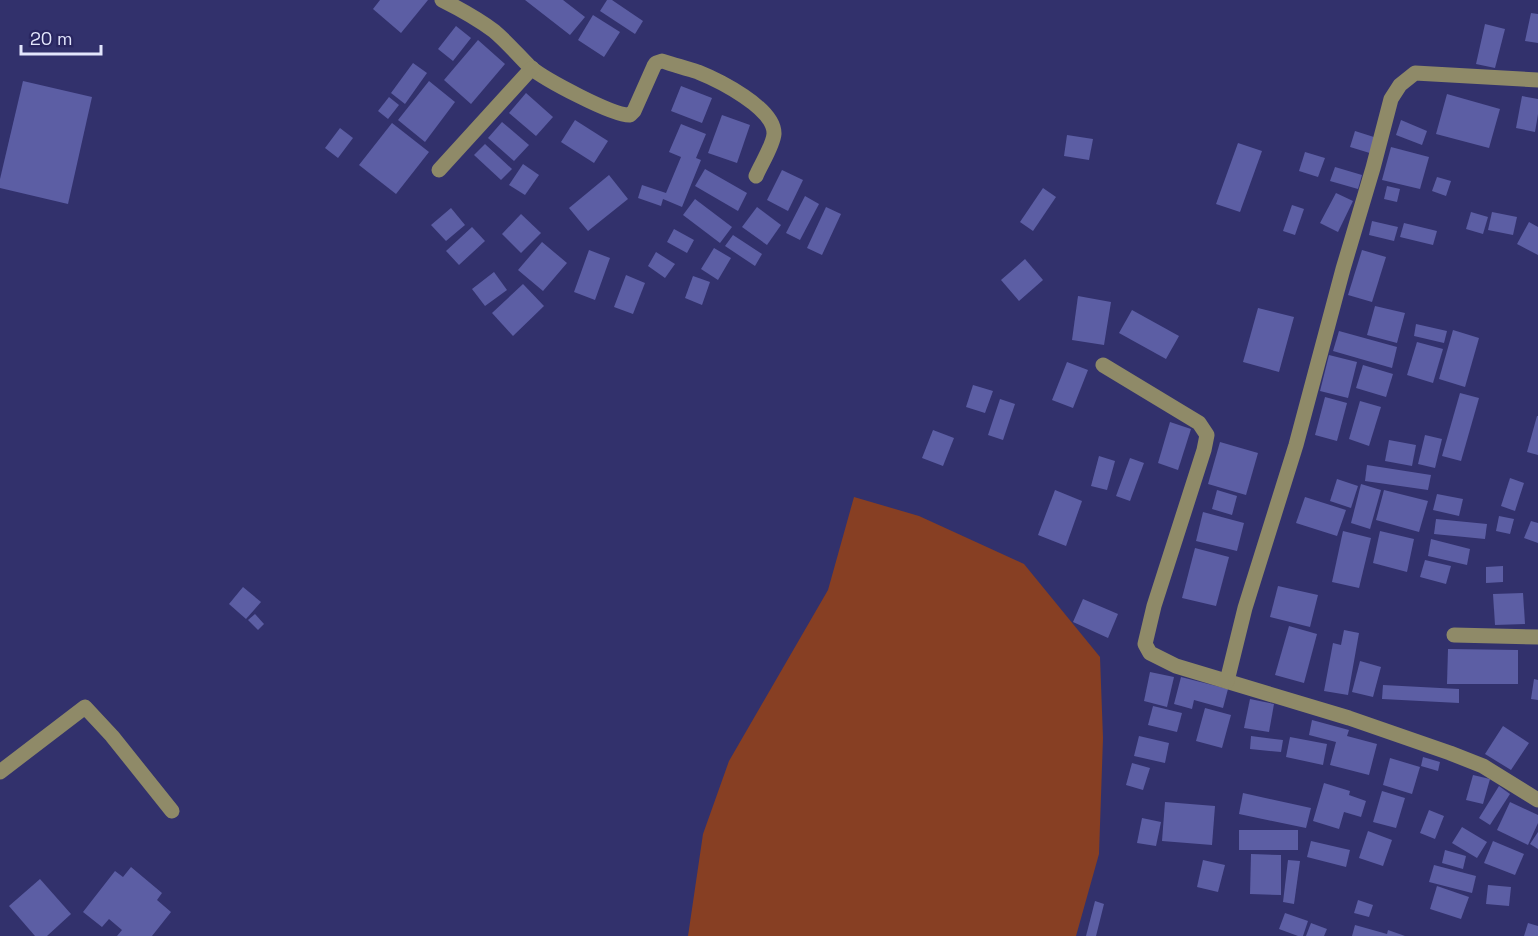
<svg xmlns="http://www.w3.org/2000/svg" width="1538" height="936" font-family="'Space Grotesk',sans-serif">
  <rect width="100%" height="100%" fill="#32316c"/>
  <path fill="#873f23" d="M854 497 919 516 1024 564 1100 657 1103 738 1099 854 1076 936H688L703 834 729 761 828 590Z"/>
  <g fill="#5c5ea4">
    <path d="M380 0H428L401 33 373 9Z"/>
    <path d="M525 0H563L585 17 570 35Z"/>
    <path d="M607 0H612L643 21 635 34 600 11Z"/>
    <path d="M1531 13 1538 14V43L1525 41Z"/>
    <path d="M593 15 620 32 604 57 578 40Z"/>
    <path d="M1485 24 1505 29 1495 68 1476 64Z"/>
    <path d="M456 26 471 38 453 61 438 49Z"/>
    <path d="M478 40 505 64 471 104 444 80Z"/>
    <path d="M413 63 427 73 405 104 391 93Z"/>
    <path d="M23 81 92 97 68 204 0 188V179Z"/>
    <path d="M429 81 455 102 425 142 398 120Z"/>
    <path d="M681 86 712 98 702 123 671 111Z"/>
    <path d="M526 93 553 117 536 136 509 113Z"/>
    <path d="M1447 94 1500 109 1489 148 1436 134Z"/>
    <path d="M1522 96 1538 99V114L1535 132 1516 128Z"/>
    <path d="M389 97 399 105 388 119 378 111Z"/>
    <path d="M722 115 750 125 737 163 708 153Z"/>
    <path d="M575 120 608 141 594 163 561 142Z"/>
    <path d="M1401 120 1427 131 1422 145 1396 135Z"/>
    <path d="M502 122 529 145 514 161 488 138Z"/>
    <path d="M392 123 429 152 396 194 359 165Z"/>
    <path d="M681 124 706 134 696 158 701 160 682 207 663 199 661 206 638 198 642 185 666 193 681 157 669 152Z"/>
    <path d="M340 128 353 138 338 158 325 148Z"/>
    <path d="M1355 131 1377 138 1373 154 1350 147Z"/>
    <path d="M1067 135 1093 139 1089 160 1064 156Z"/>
    <path d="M1238 143 1262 151 1240 212 1216 204Z"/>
    <path d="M485 144 512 169 501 180 474 155Z"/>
    <path d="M1391 147 1429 157 1420 189 1382 180Z"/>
    <path d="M1305 152 1325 158 1318 177 1299 171Z"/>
    <path d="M523 164 539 175 525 195 509 185Z"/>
    <path d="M1335 167 1362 175 1358 189 1330 181Z"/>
    <path d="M705 169 747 193 738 211 695 186Z"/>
    <path d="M782 170 803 180 788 211 767 200Z"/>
    <path d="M609 175 628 199 588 231 569 208Z"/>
    <path d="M1437 177 1451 181 1446 196 1432 191Z"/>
    <path d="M1387 186 1400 189 1397 202 1384 199Z"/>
    <path d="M1043 188 1056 197 1033 231 1020 222Z"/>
    <path d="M1336 193 1353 201 1338 232 1320 223Z"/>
    <path d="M805 196 819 204 800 240 786 233Z"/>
    <path d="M695 199 732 227 720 243 683 215Z"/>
    <path d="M1292 205 1304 209 1295 235 1283 231Z"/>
    <path d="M757 207 781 225 767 245 742 227Z"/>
    <path d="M826 207 841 214 822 255 807 248Z"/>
    <path d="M451 208 465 225 446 241 431 225Z"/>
    <path d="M1471 212 1488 217 1483 234 1466 229Z"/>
    <path d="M1492 212 1517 217 1513 235 1488 230Z"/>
    <path d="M521 214 541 233 521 253 502 234Z"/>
    <path d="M1372 221 1398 227 1394 241 1369 235Z"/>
    <path d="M1529 222 1538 227V255L1517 244Z"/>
    <path d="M1404 223 1437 231 1433 245 1400 237Z"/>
    <path d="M472 227 485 241 459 265 446 251Z"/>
    <path d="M674 229 694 240 687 253 667 242Z"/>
    <path d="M733 235 762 254 755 266 725 246Z"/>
    <path d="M542 242 567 263 543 291 518 270Z"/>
    <path d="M714 248 731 258 718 280 701 269Z"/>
    <path d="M589 250 610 258 595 300 574 292Z"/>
    <path d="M1362 250 1386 257 1372 302 1348 295Z"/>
    <path d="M656 252 675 264 665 278 648 266Z"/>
    <path d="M1025 259 1043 280 1019 301 1001 280Z"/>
    <path d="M494 272 507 290 485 306 472 289Z"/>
    <path d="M626 275 645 283 633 314 614 307Z"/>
    <path d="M693 276 710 282 702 305 685 298Z"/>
    <path d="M523 284 544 306 513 336 492 313Z"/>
    <path d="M1078 296 1111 302 1104 345 1072 340Z"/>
    <path d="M1375 306 1405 313 1397 343 1367 335Z"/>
    <path d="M1258 308 1294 317 1279 372 1243 362Z"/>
    <path d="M1132 310 1179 336 1166 359 1119 333Z"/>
    <path d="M1416 324 1447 331 1444 343 1414 336Z"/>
    <path d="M1453 330 1479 338 1465 387 1439 379Z"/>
    <path d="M1339 331 1397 347 1392 368 1333 351Z"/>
    <path d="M1417 342 1443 349 1433 383 1407 375Z"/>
    <path d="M1329 355 1357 362 1348 398 1320 391Z"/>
    <path d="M1067 362 1088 370 1073 408 1052 400Z"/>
    <path d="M1363 365 1393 374 1386 397 1356 388Z"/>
    <path d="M973 385 993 391 985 413 966 407Z"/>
    <path d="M1460 393 1479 398 1461 461 1442 456Z"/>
    <path d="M1325 397 1347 403 1337 441 1315 435Z"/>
    <path d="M1000 399 1015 404 1003 440 988 435Z"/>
    <path d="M1360 401 1381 407 1369 446 1349 439Z"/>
    <path d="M1537 416H1538V455L1527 452Z"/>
    <path d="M1170 422 1191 429 1178 470 1158 463Z"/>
    <path d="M933 430 954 438 943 466 922 458Z"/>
    <path d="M1425 435 1442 439 1435 468 1418 464Z"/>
    <path d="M1389 440 1416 445 1412 466 1385 461Z"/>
    <path d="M1220 442 1258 453 1246 495 1208 484Z"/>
    <path d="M1099 456 1115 461 1107 490 1091 486Z"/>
    <path d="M1130 458 1144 463 1130 501 1116 496Z"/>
    <path d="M1367 465 1431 475 1428 490 1365 481Z"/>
    <path d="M1510 478 1524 483 1515 511 1501 506Z"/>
    <path d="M1337 479 1358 486 1351 508 1330 501Z"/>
    <path d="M1361 484 1381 490 1370 529 1351 523Z"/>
    <path d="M1055 490 1082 501 1066 546 1038 535Z"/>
    <path d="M1217 490 1237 496 1232 515 1212 509Z"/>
    <path d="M1384 490 1428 501 1419 532 1376 520Z"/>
    <path d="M1437 494 1463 499 1459 516 1433 510Z"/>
    <path d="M1305 497 1346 510 1337 536 1296 523Z"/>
    <path d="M1203 512 1244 523 1237 551 1196 541Z"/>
    <path d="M1499 516 1514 519 1510 534 1496 531Z"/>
    <path d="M1436 519 1487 524 1485 539 1434 534Z"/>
    <path d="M1531 521 1538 523V543L1524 538Z"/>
    <path d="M1343 531 1371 538 1359 588 1332 582Z"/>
    <path d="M1380 531 1414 539 1407 572 1373 563Z"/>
    <path d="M1431 539 1470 549 1467 565 1428 556Z"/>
    <path d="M1195 548 1229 557 1216 606 1182 598Z"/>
    <path d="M1425 560 1451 566 1446 584 1420 577Z"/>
    <path d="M1503 566V582L1486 583V567Z"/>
    <path d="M1278 586 1318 595 1310 627 1270 617Z"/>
    <path d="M243 587 261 602 246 619 229 604Z"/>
    <path d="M1523 593 1525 624 1495 625 1493 594Z"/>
    <path d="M1083 599 1118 614 1108 638 1073 622Z"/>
    <path d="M255 614 264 624 258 630 248 620Z"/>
    <path d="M1289 626 1317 634 1304 683 1275 675Z"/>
    <path d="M1344 630 1359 633 1348 695 1324 691 1333 643 1341 645Z"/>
    <path d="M1448 649 1518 650V684H1447Z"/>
    <path d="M1360 661 1381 667 1373 697 1352 692Z"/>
    <path d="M1150 672 1174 677 1167 707 1144 701Z"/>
    <path d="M1181 677 1228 689 1223 708 1194 700 1192 709 1174 704Z"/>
    <path d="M1534 679 1538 680V700L1531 699Z"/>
    <path d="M1383 685 1459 689V703L1382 699Z"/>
    <path d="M1250 699 1274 704 1269 732 1244 728Z"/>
    <path d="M1153 706 1182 713 1177 732 1148 725Z"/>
    <path d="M1205 708 1231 715 1222 748 1196 741Z"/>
    <path d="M1312 720 1349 730 1347 736 1377 744 1369 775 1330 765 1336 742 1309 735Z"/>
    <path d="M1503 726 1529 743 1511 770 1485 754Z"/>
    <path d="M1139 736 1169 743 1165 763 1134 756Z"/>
    <path d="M1251 736 1283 740 1281 752 1250 749Z"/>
    <path d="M1290 737 1327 744 1323 765 1286 757Z"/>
    <path d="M1423 757 1440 762 1438 771 1421 766Z"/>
    <path d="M1390 758 1420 767 1412 794 1383 785Z"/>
    <path d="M1132 763 1150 768 1143 790 1126 785Z"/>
    <path d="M1473 775 1490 779 1483 804 1466 800Z"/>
    <path d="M1324 783 1350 791 1349 795 1366 801 1361 817 1344 812 1339 829 1313 821Z"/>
    <path d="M1499 786 1510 794 1490 825 1479 818Z"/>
    <path d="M1382 791 1405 798 1396 828 1373 822Z"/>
    <path d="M1243 793 1311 808 1306 828 1239 814Z"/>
    <path d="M1165 802 1215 806 1212 845 1162 841Z"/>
    <path d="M1510 802 1538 815V823L1528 845 1497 830Z"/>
    <path d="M1429 810 1444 816 1435 839 1420 833Z"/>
    <path d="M1142 818 1161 822 1156 846 1137 843Z"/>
    <path d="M1462 827 1487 842 1477 858 1452 843Z"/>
    <rect x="1239" y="830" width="59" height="20"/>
    <path d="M1368 831 1392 840 1383 866 1359 858Z"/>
    <path d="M1538 832V849L1530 844Z"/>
    <path d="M1311 841 1350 850 1346 867 1307 857Z"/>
    <path d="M1493 841 1524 854 1515 875 1484 863Z"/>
    <path d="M1445 850 1466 856 1463 869 1442 863Z"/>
    <path d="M1251 854 1281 855V895L1250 894Z"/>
    <path d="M1203 860 1225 865 1218 892 1197 887Z"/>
    <path d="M1288 860 1300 861 1294 904 1283 902Z"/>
    <path d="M1434 865 1476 876 1472 893 1429 882Z"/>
    <path d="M131 867 162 893 157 900 171 912 152 936H117L122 930 109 919 102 927 83 912 115 871 123 877Z"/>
    <path d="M40 879 71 914 47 936H35L9 906Z"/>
    <path d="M1488 885 1511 887 1509 906 1486 904Z"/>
    <path d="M1437 886 1469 897 1461 919 1430 909Z"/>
    <path d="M1358 900 1373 905 1369 917 1354 913Z"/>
    <path d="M1095 901 1104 904 1096 936H1086Z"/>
    <path d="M1285 913 1308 921 1303 936H1298L1279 929Z"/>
    <path d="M1311 923 1327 929 1324 936H1306Z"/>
    <path d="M1528 923 1538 926V936H1524Z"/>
    <path d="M1355 925 1387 934 1388 930 1405 936H1352Z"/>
  </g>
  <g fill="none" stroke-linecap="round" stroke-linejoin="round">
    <g stroke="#8f8a68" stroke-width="15">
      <path d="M442 0C460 9 478 19 494 31 507 42 518 55 530 67 544 79 613 116 630 115L634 111 654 66 656 63 662 61C674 65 686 68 698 72 718 80 775 108 774 134 773 146 761 164 756 176"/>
      <path d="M439 170 532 68"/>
      <path d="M1103 365 1199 423 1207 435 1204 450 1154 606 1145 644 1150 653 1176 666 1349 718 1450 753 1483 766 1538 800"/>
      <path d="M1454 635 1538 637"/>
      <path d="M1227 681 1245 608 1296 445 1343 269 1373 168 1391 99 1400 85 1415 73 1538 80"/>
      <path d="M0 772 85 707 112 736 172 811"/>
    </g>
  </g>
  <path d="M21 45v9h80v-9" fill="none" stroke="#e3e6fc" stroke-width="3"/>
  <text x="30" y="45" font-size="18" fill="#e3e6fc" stroke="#292660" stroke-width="4.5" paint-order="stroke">20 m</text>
</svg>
